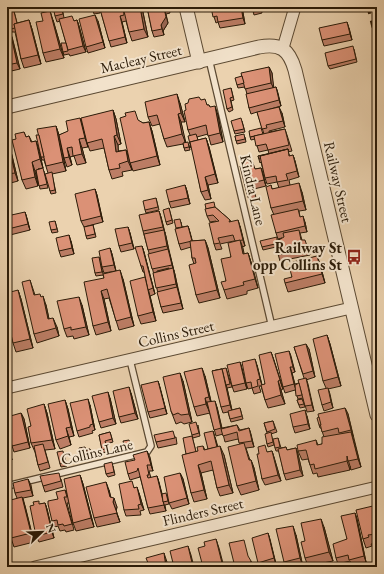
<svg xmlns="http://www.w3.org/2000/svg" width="384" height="574" font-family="'EB Garamond',serif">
  <rect width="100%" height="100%" fill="#ebd2af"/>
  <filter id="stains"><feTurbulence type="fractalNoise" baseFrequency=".005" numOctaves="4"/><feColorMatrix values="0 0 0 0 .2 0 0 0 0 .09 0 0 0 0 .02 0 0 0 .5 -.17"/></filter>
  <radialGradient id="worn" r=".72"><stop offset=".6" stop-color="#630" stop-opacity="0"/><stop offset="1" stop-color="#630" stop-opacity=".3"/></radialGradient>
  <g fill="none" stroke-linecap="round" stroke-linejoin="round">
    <g stroke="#5b4932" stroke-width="8">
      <g id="service">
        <path d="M209 59 272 327"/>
        <path d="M7 486 147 452 151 446 130 360"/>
      </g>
    </g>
    <g stroke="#5b4932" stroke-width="13">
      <g id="minor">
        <path d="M283 48 295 7"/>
        <path d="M7 388 351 308"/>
        <path d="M35 567 377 487"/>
      </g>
    </g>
    <g stroke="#5b4932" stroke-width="15">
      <g id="tertiary">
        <path d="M186 7 199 62"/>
        <path d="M7 107 259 47C280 43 289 49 295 70L377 415"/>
      </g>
    </g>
    <use href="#service" stroke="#f2e2cb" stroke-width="5.5"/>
    <use href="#minor" stroke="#f2e2cb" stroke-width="11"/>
    <use href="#tertiary" stroke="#f2e2cb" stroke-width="13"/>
    <path stroke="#2b1b08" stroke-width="3" stroke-dasharray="7 7" stroke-linecap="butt" d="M368 7 377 44"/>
  </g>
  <g fill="#bc7d65" stroke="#2b1b08">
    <path d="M62 7 64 18 74 21 77 20 79 26 86 52 70 56 69 54 64 55 63 52 66 43 60 21 57 22 55 16Z"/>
    <path d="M92 7H99L100 13 94 14Z"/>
    <path d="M142 7 148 37 132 41 129 32 126 21 122 22 127 43 111 47 100 9Z"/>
    <path d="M147 7H168L170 13 166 14 168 23 163 31 164 35 154 37 152 31Z"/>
    <path d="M211 7H242L245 24 220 28 218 22 216 23Z"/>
    <path d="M252 7H261L262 13 254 15Z"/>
    <path d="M14 11 17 23 29 20 32 29 41 64 24 68 21 59 15 32H12L11 29Z"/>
    <path d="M53 20 64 58 46 62 43 53Z"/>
    <path d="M98 21 105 48 88 53 86 47Z"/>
    <path d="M349 28 352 40 324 46 322 40Z"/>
    <path d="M7 32 12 37 20 69 7 72Z"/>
    <path d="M354 49 357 62 330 69 328 66Z"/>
    <path d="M269 67 272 73 273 88 276 87 281 106 267 110 282 113 285 127 269 131V132L285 129 287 135 292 151 288 152 290 156 293 155 295 161 299 177 289 180 290 185 302 192 306 210 299 211 300 217 305 222 307 232 300 233 302 240 308 246 310 255 280 261 276 247 263 250 262 247 282 238 278 239 276 233 274 215 271 208V185L272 189 279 188 277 182 267 184 265 178 261 162 260 163 258 156 269 154 268 150 259 152 255 139 251 140 250 137 264 134 257 112 251 114 249 108 247 94 245 87 238 88 237 85 242 76Z"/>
    <path d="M231 88 234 100 231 101 233 110 229 112 227 109Z"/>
    <path d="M201 100 207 105H209L210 107 218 115 223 142 211 145 208 134 197 137 198 140 206 138 209 147 218 183 208 185 211 199 205 200 201 192 190 135 188 130 186 110Z"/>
    <path d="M180 103 185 122H181L185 143 189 145 190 150 185 151 183 144 167 147 164 139 160 124 152 126 148 117Z"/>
    <path d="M113 110 116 119 121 144 118 145V151L126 150 129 158 132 170 122 172 123 176 112 179 109 170 104 148 90 151 87 143Z"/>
    <path d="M139 121 143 123 149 122 152 131 160 165 133 171 130 163Z"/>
    <path d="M242 121 245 132 235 134 234 131Z"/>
    <path d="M56 126 59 135 66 171 52 174 56 193 51 194 50 191 48 173 44 160H42L41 157Z"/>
    <path d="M83 126 88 147 82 148 86 163 77 165 74 156 70 157 72 165 67 167 64 158 59 135Z"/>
    <path d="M24 132 26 137 29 136 32 142 36 141 39 150 43 168 38 169 44 171 48 188 40 189 36 170 38 186 26 189 22 180 16 139Z"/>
    <path d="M235 136 245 137 246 142 237 144Z"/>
    <path d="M7 137 9 143 18 181 7 184Z"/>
    <path d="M261 168 266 186 254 189 256 198 249 200 247 194 255 169Z"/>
    <path d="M185 185 187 191 190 204 171 208 169 202Z"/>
    <path d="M95 189 97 195 103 222 84 227 81 221Z"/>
    <path d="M156 198 159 210 146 213 145 210Z"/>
    <path d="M215 207 230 220 231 222 240 226 245 246 242 247 244 254 248 253 251 262 258 288 247 291V294L227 299 224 290 234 241 220 244 222 249 216 250 214 244 216 221 210 222 207 216Z"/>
    <path d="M169 208 173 223 167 225 166 222Z"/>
    <path d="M159 211 161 217 165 233 183 309 163 313 161 307 149 253 143 231Z"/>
    <path d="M25 212 30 230 10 235 8 229Z"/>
    <path d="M55 221 58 232 52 233 51 230Z"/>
    <path d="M181 222 182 227 188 226 192 241 205 240 208 248 220 298 199 303 196 295 194 264 192 258 191 247 181 250 179 244 176 228Z"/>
    <path d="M93 225 96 237 87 239 86 236Z"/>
    <path d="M128 227 130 233 134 249 121 252 119 246Z"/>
    <path d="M71 241 74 254 61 257 59 251Z"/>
    <path d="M142 246 144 252 155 294 150 296 156 321 141 324 138 316 146 280 144 272H143L141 266Z"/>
    <path d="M110 248 112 254 116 271 104 273 102 267Z"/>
    <path d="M317 256 320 264 325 283 288 292 285 283 292 277 294 264Z"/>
    <path d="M99 257 103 274 123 279 134 326 119 330 109 298 104 299 111 331 96 335 93 326 104 278 103 275 96 276 95 273Z"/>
    <path d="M30 280 35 295 41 297 46 305 49 319 57 327 59 336 37 343 34 334Z"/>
    <path d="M18 290 21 299 33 348 16 352 13 343Z"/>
    <path d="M82 305 89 335 74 339 73 336 67 337 64 329Z"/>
    <path d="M327 335 330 344 341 386 328 389 333 408 324 411 322 405 326 388 323 381Z"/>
    <path d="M7 336 10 347 7 348Z"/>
    <path d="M294 347 309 349 315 377 306 380 314 411 307 412 303 398 298 399 295 390 285 393 283 387 289 351 295 372 292 373 295 384 299 383 304 378Z"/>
    <path d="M271 352 283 389 281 390 285 404 268 408 265 400 261 386H259L261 392 254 394 252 388 248 389 246 383 257 365 262 385 265 384Z"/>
    <path d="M240 362 247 389 234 392 232 386Z"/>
    <path d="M226 368 232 387 227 388 232 410 240 408 243 419 231 422 228 412 223 413 221 407Z"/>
    <path d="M205 376 211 401 217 407 222 428 237 425 240 430 249 428 254 447 246 448 250 460H251L254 468 259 490 241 495 237 486 240 444 238 439 225 442 223 434 216 436 208 407 210 413 197 416 194 407Z"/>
    <path d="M158 381 167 414 150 418 148 412Z"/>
    <path d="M183 381 192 422 184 424 181 422 176 424 171 411Z"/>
    <path d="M131 393 138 419 121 423 119 417Z"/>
    <path d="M110 398 116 424 101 428 99 422Z"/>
    <path d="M302 399 305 407 300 408 297 400Z"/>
    <path d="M65 400 68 409 74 436 69 437 71 445 60 449 56 440Z"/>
    <path d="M44 404 47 413 55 449 45 450 50 468 40 471 38 465 35 452 31 443V426Z"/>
    <path d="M90 405 95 430 92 431 93 433 79 437 77 431Z"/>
    <path d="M345 408 348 414 361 467 351 470 350 466V470L318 477 317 473 313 474 308 459 302 460 298 451 316 440 318 445 322 444 324 437 321 428H320L319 425Z"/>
    <path d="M21 413 24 419 30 448 14 452 12 446Z"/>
    <path d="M307 416 310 429 295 433 293 427Z"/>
    <path d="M273 421 277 432 271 434 274 445 268 447 267 444V433L264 423Z"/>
    <path d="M198 425 200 436 193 438 192 435Z"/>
    <path d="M110 432 113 442 106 444 108 451 103 453 99 435Z"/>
    <path d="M192 436 196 452 198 451 203 446 205 450 208 449 215 437 218 447 224 455 233 493 220 496 217 488 213 470 201 473 207 499 194 502 191 493 186 454Z"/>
    <path d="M176 437 177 444 158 448 156 442Z"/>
    <path d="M278 438 281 448 286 447 287 450 296 448 298 454 303 476 286 480 284 474 279 451H276L275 448Z"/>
    <path d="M7 439 12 460 7 461Z"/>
    <path d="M130 443 132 449 126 451 125 448Z"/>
    <path d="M90 449 93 459 83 461 82 458 86 450Z"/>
    <path d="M147 451 153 471H149L151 478 157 476 162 494 167 496 169 504 165 505 166 511 150 514 148 508 140 476V477L130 480 128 474 135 460Z"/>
    <path d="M272 451 281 481 265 485 262 479 259 454Z"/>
    <path d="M64 454 67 466 61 467 60 464Z"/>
    <path d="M113 466 115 475 108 477 106 474Z"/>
    <path d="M7 470 9 479H7Z"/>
    <path d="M180 473 183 479 189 504 172 509 169 503Z"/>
    <path d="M80 475 83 484 94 527 76 531 73 523 69 503H67L74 530 66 532 65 530 60 531 58 526 55 527 52 521 58 499 65 490 67 494Z"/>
    <path d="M28 479 33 496 23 498 34 542 14 547 11 538 17 498 15 493Z"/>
    <path d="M61 479 63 487 45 492 43 486Z"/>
    <path d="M134 487 139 493 144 510 140 511 141 515 126 516 124 510Z"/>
    <path d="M109 490 111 498 117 507 116 511 120 522 97 527 94 518Z"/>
    <path d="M45 503 47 509 54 538 39 542 36 536 40 504Z"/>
    <path d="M377 506V543L371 544 372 546 366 548 363 539Z"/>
    <path d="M355 513 357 519 366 562 352 566 350 561 338 564 336 558 347 539Z"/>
    <path d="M324 527 333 561 308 566 305 558Z"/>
    <path d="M268 533 276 564 266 567H259L258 563Z"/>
    <path d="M296 535 303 567H285L284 562Z"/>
    <path d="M7 538 10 549 7 550Z"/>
  </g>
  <g fill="#996653" stroke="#2b1b08">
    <path d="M140 7 142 8 148 37 144 29Z"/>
    <path d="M241 7H242L245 24 243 18Z"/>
    <path d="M164 8 168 23 163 31 164 35 161 25Z"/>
    <path d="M50 11 53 20 64 58 60 49Z"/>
    <path d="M95 15 98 21 105 48 103 42Z"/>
    <path d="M120 16 122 22 127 43 125 37Z"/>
    <path d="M29 20 32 29 41 64 38 55Z"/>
    <path d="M77 20 79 26 86 52 83 46Z"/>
    <path d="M347 22 349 28 352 40 350 34Z"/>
    <path d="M10 31 12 37 20 69 17 63Z"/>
    <path d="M269 67 272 73 274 89 271 83Z"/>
    <path d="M276 87 278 93 281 106 279 100Z"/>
    <path d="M177 94 180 103 185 122 181 113Z"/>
    <path d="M215 106 218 115 223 142 220 133Z"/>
    <path d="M279 107 282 113 285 127 283 121Z"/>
    <path d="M113 110 116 119 121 144 117 135Z"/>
    <path d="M178 114 181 122 186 143 182 134Z"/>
    <path d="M80 118 83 126 88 147 85 138Z"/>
    <path d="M149 122 152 131 160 165 157 156Z"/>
    <path d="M56 126 59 135 66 171 63 162Z"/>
    <path d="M114 136 118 145 119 161 116 152Z"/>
    <path d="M7 137 9 143 18 181 15 173Z"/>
    <path d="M206 138 209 147 218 183 215 174Z"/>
    <path d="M79 139 82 148 86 163 82 154Z"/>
    <path d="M36 141 39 150 43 168 40 159Z"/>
    <path d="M67 148 70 157 72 165 69 157Z"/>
    <path d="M126 150 129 158 132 170 128 161Z"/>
    <path d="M293 155 295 161 299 177 297 171Z"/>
    <path d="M32 162 35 171 38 186 35 177Z"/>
    <path d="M261 168 263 174 266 186 264 180Z"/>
    <path d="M205 177 208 185 211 199 208 190Z"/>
    <path d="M299 183 302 192 306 210 303 201Z"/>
    <path d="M185 185 187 191 190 204 188 198Z"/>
    <path d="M95 189 97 195 103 222 101 216Z"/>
    <path d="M159 211 161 217 165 233 163 227Z"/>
    <path d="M25 212 27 218 30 230 28 224Z"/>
    <path d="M303 216 305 222 307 232 305 226Z"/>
    <path d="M238 220 240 226 245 246 243 240Z"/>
    <path d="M188 226 190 232 194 247 192 241Z"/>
    <path d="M128 227 130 233 134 249 132 243Z"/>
    <path d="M164 230 166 236 169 252 167 246Z"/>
    <path d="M69 235 71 241 74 254 72 248Z"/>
    <path d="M205 240 208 248 220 298 217 290Z"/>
    <path d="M240 240 243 248 246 263 243 254Z"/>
    <path d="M142 246 144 252 155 294 153 288Z"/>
    <path d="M110 248 112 254 116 271 114 265Z"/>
    <path d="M168 249 170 255 174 271 172 265Z"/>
    <path d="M248 253 251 262 258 288 255 279Z"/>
    <path d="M317 256 320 264 325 283 322 274Z"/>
    <path d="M173 268 175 274 178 290 176 284Z"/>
    <path d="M120 270 123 279 134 326 131 317Z"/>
    <path d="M145 277 150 296 156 321 153 312Z"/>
    <path d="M177 287 179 293 183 309 181 303Z"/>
    <path d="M18 290 21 299 33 348 30 339Z"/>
    <path d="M101 291 104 299 111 331 108 322Z"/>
    <path d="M43 296 46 305 51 328 48 319Z"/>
    <path d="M79 297 82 305 89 335 86 327Z"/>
    <path d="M53 318 57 327 59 336 56 328Z"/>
    <path d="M327 335 330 344 341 386 338 377Z"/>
    <path d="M306 344 309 349 315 377 313 371Z"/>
    <path d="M289 351 291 356 295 372 293 367Z"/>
    <path d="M271 352 274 360 283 389 280 380Z"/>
    <path d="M255 359 257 365 262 385 260 379Z"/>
    <path d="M240 362 242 368 247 389 245 383Z"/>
    <path d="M290 367 292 373 296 390 294 384Z"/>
    <path d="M202 368 205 376 212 406 209 397Z"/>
    <path d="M222 369 227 388 232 411 230 405Z"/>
    <path d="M180 373 183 381 192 422 189 414Z"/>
    <path d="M306 378 308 384 314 411 312 405Z"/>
    <path d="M158 381 160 387 167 414 165 408Z"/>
    <path d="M278 381 281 390 285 404 281 395Z"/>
    <path d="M129 387 131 393 138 419 135 413Z"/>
    <path d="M328 388 330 394 333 408 331 402Z"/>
    <path d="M108 392 110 398 116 424 113 418Z"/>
    <path d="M205 398 210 413 206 404Z"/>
    <path d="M88 399 90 405 95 430 93 424Z"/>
    <path d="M65 400 68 409 74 436 71 427Z"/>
    <path d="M215 401 217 407 223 434 221 428Z"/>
    <path d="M44 404 47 413 55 449 52 440Z"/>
    <path d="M345 408 348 414 353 436 351 430Z"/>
    <path d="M305 410 307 416 310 429 308 424Z"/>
    <path d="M21 413 24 419 30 448 28 442Z"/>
    <path d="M66 428 69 437 71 445 68 436Z"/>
    <path d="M249 428 251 434 254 447 252 441Z"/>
    <path d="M213 431 215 437 219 454 217 448Z"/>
    <path d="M351 432 354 441 361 467 358 459Z"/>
    <path d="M7 439 12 460 9 451 7 444Z"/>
    <path d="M220 446 224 455 233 493 229 485Z"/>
    <path d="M296 448 298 454 303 476 300 470Z"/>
    <path d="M147 451 150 457 153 471 151 465Z"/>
    <path d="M272 451 274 457 281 481 278 475Z"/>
    <path d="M347 456 350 466V470L347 461Z"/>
    <path d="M251 460 254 468 259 490 256 481Z"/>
    <path d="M198 465 201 473 207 499 204 490Z"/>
    <path d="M180 473 183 479 189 504 187 498Z"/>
    <path d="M80 475 83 484 94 527 91 518Z"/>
    <path d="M157 476 159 482 164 502H163L166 511 164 505Z"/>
    <path d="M28 479 31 485 33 496 31 490Z"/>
    <path d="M106 482 109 490 113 506 110 497Z"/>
    <path d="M137 487 139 493 144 510 141 504Z"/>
    <path d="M22 497 25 506 34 542 31 533Z"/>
    <path d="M114 498 117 507 116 511 120 522 113 502Z"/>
    <path d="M45 503 47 509 54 538 52 532Z"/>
    <path d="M355 513 357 519 366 562 364 556Z"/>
    <path d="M321 519 324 527 333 561 329 552Z"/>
    <path d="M293 526 296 535 303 567 300 558Z"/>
    <path d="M268 533 270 539 276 564 274 558Z"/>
    <path d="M216 539 219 548 224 567H223Z"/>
    <path d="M188 546 191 555 194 567H193Z"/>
    <path d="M164 553 167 562 168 567H166Z"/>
    <path d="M251 561 253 567H250V564Z"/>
  </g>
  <g fill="#db9176" stroke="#2b1b08">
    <path d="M53 7H61L63 14 55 16Z"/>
    <path d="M92 7H98L99 10 93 11Z"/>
    <path d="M106 7H123L124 15 120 16 125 37 109 41 100 9Z"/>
    <path d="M123 7H140L144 29 129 32Z"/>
    <path d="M147 7H167L164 8 166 17 161 25 162 29 152 31Z"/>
    <path d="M211 7H241L243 18 218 22 217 16 213 17Z"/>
    <path d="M252 7H260L261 10 253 12Z"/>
    <path d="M13 8 17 23 14 24 15 28 11 29 7 9Z"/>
    <path d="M50 11 60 49 43 53 36 22 43 21 41 13Z"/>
    <path d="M95 15 103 42 86 47 79 19Z"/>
    <path d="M72 16 74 21 77 20 83 46 68 50 59 19Z"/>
    <path d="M29 20 38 55 21 59 14 24Z"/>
    <path d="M347 22 350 34 322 40 319 28Z"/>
    <path d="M10 31 17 63 7 65V32Z"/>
    <path d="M61 43H66L68 51 63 52Z"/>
    <path d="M353 46 356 59 328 66 325 53Z"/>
    <path d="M269 67 271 83 245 89 241 73Z"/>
    <path d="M242 76 244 83 237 85 235 78Z"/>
    <path d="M276 87 279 100 249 108 246 94Z"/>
    <path d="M231 88 233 97 230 98 232 107 227 109 223 90Z"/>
    <path d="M177 94 181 113 178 114 182 134 164 139 157 115 148 117 145 102Z"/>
    <path d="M199 97 201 100 205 99 207 105H209L210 107 215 106 220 133 208 136 206 125 188 130 184 111 186 110 185 104 188 103 189 99Z"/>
    <path d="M377 102V111L375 103Z"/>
    <path d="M279 107 283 121 266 125 267 128 262 129 257 112Z"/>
    <path d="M113 110 117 135 114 136 116 152 126 150 128 161 119 164 120 168 109 170 102 139 87 143 81 118Z"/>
    <path d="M135 111 138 120 143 123 149 122 157 156 130 163 120 118 126 116 125 113Z"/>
    <path d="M80 118 85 138 79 139 82 154 73 156 72 147 67 148 69 157 64 158 59 135 68 131 66 121Z"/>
    <path d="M241 118 244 129 234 131 231 121Z"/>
    <path d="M377 123V136H376L374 124Z"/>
    <path d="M56 126 63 162 46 166 37 129Z"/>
    <path d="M261 128 263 134 250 137 249 131Z"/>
    <path d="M285 129 289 145 268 150 266 144 256 146 254 136Z"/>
    <path d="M24 132 26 137 29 136 31 142 36 141 40 159 32 162 35 177 22 180 12 140 16 139 15 134Z"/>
    <path d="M196 134 198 140 190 142 191 148 188 136Z"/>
    <path d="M244 134 245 139 236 141 235 136Z"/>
    <path d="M36 135H39L44 157H41Z"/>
    <path d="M206 138 215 174 205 177 208 190 201 192 190 142Z"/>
    <path d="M7 139 15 173 7 174Z"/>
    <path d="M188 142 189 147 184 148 183 143Z"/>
    <path d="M288 149 289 156 293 155 297 171 286 174 288 180 277 182 276 176 265 178 260 156Z"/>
    <path d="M288 149 289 152 288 149 260 156V159H259L258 156Z"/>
    <path d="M251 157 255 169 261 168 264 180 252 183 254 192 247 194 240 166 243 165 242 160Z"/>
    <path d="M43 168 47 184 39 186 36 170Z"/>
    <path d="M52 172 55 190 50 191 45 174Z"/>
    <path d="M299 183 303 201 271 208 266 187 271 185 272 189Z"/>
    <path d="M185 185 188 198 169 202 166 190Z"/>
    <path d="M95 189 101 216 81 221 75 194Z"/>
    <path d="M156 198 158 207 145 210 143 201Z"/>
    <path d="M214 202 215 207 206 209 205 204Z"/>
    <path d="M215 207 230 220 229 222 238 220 243 240 235 241 233 235 218 238 220 243 214 244 209 223 219 221 213 215 207 216 205 209Z"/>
    <path d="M169 208 172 220 166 222 163 210Z"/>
    <path d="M298 209 300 217 303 216 305 226 276 233 271 215Z"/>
    <path d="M159 211 163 227 143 231 139 215Z"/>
    <path d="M25 212 28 224 8 229 7 225V216Z"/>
    <path d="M180 219 182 227 176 228 174 220Z"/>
    <path d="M55 221 57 229 51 230 49 222Z"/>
    <path d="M93 225 95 234 86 236 84 227Z"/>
    <path d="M188 226 192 241 179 244 175 229Z"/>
    <path d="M128 227 132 243 119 246 115 229Z"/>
    <path d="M164 230 167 246 148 250 144 234Z"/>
    <path d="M299 230 301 240H305L308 249 278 255 275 242 284 237 283 233Z"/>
    <path d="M69 235 72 248 59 251 56 238Z"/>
    <path d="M277 237V240L275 242V244L262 247 260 241Z"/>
    <path d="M205 240 217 290 196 295 189 265 196 263 195 258H192L190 241Z"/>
    <path d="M240 240 243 254 248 253 255 279 243 282 244 285 224 290 221 282 226 281 221 259 231 257 228 243Z"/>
    <path d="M142 246 153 288 148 290 143 266H141L135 247Z"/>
    <path d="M110 248 114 265 102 267 99 251Z"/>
    <path d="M168 249 172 265 152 269 148 254Z"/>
    <path d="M317 256 322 274 285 283 284 279 292 277 289 266 294 264 293 262Z"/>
    <path d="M99 257 102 272 95 273 92 258Z"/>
    <path d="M169 268V269L157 272V271Z"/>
    <path d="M173 268 176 284 156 288 153 273Z"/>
    <path d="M120 270 131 317 116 321 107 289 101 291 108 322 93 326 84 282 104 278 103 274Z"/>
    <path d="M145 277 153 312 138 316 130 281Z"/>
    <path d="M30 280 34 295 40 294 41 297 43 296 48 319 53 318 56 328 34 334 22 282Z"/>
    <path d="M177 287 181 303 161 307 157 292Z"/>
    <path d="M18 290 30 339 13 343 7 317V293Z"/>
    <path d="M79 297 86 327 71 330V327L64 329 57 301Z"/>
    <path d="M327 335 338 377 323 381 313 339Z"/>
    <path d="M306 344 313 371 303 374 294 347Z"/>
    <path d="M289 351 293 367H290L294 384 283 387 275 354Z"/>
    <path d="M271 352 280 380 278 381 281 395 265 400 261 385 265 384 259 355Z"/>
    <path d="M255 359 260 379 257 380 258 386 252 388 251 382 246 383 242 362Z"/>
    <path d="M240 362 245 383 232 386 227 365Z"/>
    <path d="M202 368 209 397 205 398 206 404 194 407 184 372Z"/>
    <path d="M226 368 230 384 226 385 222 369 212 371Z"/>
    <path d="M222 369 230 405 221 407 212 371Z"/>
    <path d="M180 373 189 414 181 415 178 413 173 415 171 411 163 377Z"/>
    <path d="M306 378 312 405 305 406 298 380Z"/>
    <path d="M158 381 165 408 148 412 141 385Z"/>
    <path d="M299 383 302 395 296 396 295 385Z"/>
    <path d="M129 387 135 413 119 417 113 391Z"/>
    <path d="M328 388 331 402 322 405 318 390Z"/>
    <path d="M108 392 113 418 99 422 92 396Z"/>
    <path d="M88 399 93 424 90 425V427L77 431 70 403Z"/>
    <path d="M302 399 304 404 299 405 297 400Z"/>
    <path d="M65 400 71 427 66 428 68 436 56 440 48 404Z"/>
    <path d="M215 401 221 428 214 430 207 402Z"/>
    <path d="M44 404 52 440 31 443 28 427 31 426 27 409Z"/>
    <path d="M240 408 242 416 230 419 228 411Z"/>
    <path d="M345 408 351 430 339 433 338 428 322 432 318 414Z"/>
    <path d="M305 410 308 424 293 427 290 414Z"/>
    <path d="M21 413 28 442 12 446 7 425V417Z"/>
    <path d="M319 417 321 425H319L317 418Z"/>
    <path d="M273 421 275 429 267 432 264 423Z"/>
    <path d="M196 422 199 433 192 435 189 424Z"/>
    <path d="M237 425 239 431 249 428 252 441 239 443 237 432 223 436 221 429Z"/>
    <path d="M173 431 175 438 156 442 154 435Z"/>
    <path d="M213 431 217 447 208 449 204 433Z"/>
    <path d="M110 432 112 439 105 441 107 448 102 450 99 435Z"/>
    <path d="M271 432 273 442 267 444 265 434Z"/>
    <path d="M351 432 358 459 348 461 347 456V461L315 469 314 464 310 465 306 450 298 451 297 445 316 440 317 445 322 444V437Z"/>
    <path d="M192 436 196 452 186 454 183 438Z"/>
    <path d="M278 438 280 447 275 448 273 439Z"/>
    <path d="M129 440 131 446 125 448 123 441Z"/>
    <path d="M244 443 249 460H251L256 481 237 486 228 447Z"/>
    <path d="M7 444 9 451 7 452Z"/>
    <path d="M43 444 48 462 38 465 34 446Z"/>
    <path d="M265 445 267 452 272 451 278 475 262 479 257 454H259L258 447Z"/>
    <path d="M203 446 204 450 220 446 229 485 217 488 211 461 198 465 204 490 191 493 182 455 198 451 197 447Z"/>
    <path d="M85 447 86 450 90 449 92 456 82 458 79 448Z"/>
    <path d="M286 447 287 450 296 448 300 470 284 474 278 449Z"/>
    <path d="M63 451 65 462 60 464 57 452Z"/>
    <path d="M147 451 151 465H147L149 475H147L148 478 157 476 164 505 148 508 138 468 137 471 128 474 125 462 135 460 133 455Z"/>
    <path d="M112 462 114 472 106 474 104 464Z"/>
    <path d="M59 473 61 481 43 486 40 476Z"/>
    <path d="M180 473 187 498 169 503 164 477Z"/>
    <path d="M80 475 91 518 73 523 64 479Z"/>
    <path d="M28 479 31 490 15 493 13 483Z"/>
    <path d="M132 481 134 488 137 487 141 504 138 505 139 509 124 510 119 484Z"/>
    <path d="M106 482 110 497 114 498 113 502 117 513 94 518 86 487Z"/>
    <path d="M65 490 67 497H64L72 524 64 526 63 524 58 525 57 520 52 521 48 504V501L58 499 56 492Z"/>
    <path d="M166 493 168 501 163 502 162 494Z"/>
    <path d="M22 497 31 533 11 538 7 523V501Z"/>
    <path d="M39 501V504L45 503 52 532 36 536 30 506 34 505 33 502Z"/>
    <path d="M377 505V534L368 535 369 537 363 539 356 510Z"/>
    <path d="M355 513 364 556 349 560 348 555 336 558 333 544 347 539 341 516Z"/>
    <path d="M321 519 329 552 305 558 301 542 305 541 301 523Z"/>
    <path d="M293 526 300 558 284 562 276 529Z"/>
    <path d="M268 533 274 558 258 563 252 538Z"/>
    <path d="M216 539 223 567 228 566V567H203L198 548 205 546 204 542Z"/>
    <path d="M244 540 248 556 251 561 250 564V567H235L229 543Z"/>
    <path d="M188 546 193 567H174L170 551Z"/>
    <path d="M164 553 166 567H143L142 565 148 563 146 558Z"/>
    <path d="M137 563 139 567H117Z"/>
    <path d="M377 563V567H369V565Z"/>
  </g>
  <defs>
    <g id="bus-bare" transform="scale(1.2)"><path d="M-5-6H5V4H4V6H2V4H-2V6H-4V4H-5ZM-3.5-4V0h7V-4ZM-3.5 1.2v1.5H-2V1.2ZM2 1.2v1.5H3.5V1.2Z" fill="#8f2418" stroke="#f2e2cb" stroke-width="2.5" paint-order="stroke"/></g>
  </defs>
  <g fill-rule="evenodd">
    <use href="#bus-bare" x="354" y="257"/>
  </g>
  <g text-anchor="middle" stroke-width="4" stroke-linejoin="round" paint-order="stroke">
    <g font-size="15" fill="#2b1b08" stroke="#f2e2cb">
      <text transform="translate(141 59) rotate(-13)" y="5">Macleay Street</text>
      <text transform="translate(338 182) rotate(77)" y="5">Railway Street</text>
      <text transform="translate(253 190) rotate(77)" y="5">Kindra Lane</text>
      <text transform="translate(176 334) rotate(-13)" y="5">Collins Street</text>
      <text transform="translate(97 452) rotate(-13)" y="5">Collins Lane</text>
      <text transform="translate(203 512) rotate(-13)" y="5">Flinders Street</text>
    </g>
    <g font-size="15" font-weight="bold" fill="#2b1b08" stroke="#f2e2cb" text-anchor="end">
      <text x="342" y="253">Railway St<tspan x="342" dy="17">opp Collins St</tspan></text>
    </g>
  </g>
  <rect width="384" height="574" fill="none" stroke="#ebd2af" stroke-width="24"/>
  <rect x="8" y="8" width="368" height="558" fill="none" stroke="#2b1b08" stroke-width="2"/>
  <rect x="12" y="12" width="360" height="550" fill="none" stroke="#2b1b08"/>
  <g transform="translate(42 532) rotate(67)" stroke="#f2e2cb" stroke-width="3" paint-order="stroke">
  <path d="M0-3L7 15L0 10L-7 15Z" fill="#2b1b08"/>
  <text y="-6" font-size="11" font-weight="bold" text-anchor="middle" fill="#2b1b08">N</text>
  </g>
  <rect width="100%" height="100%" filter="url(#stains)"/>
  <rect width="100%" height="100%" fill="url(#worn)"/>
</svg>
